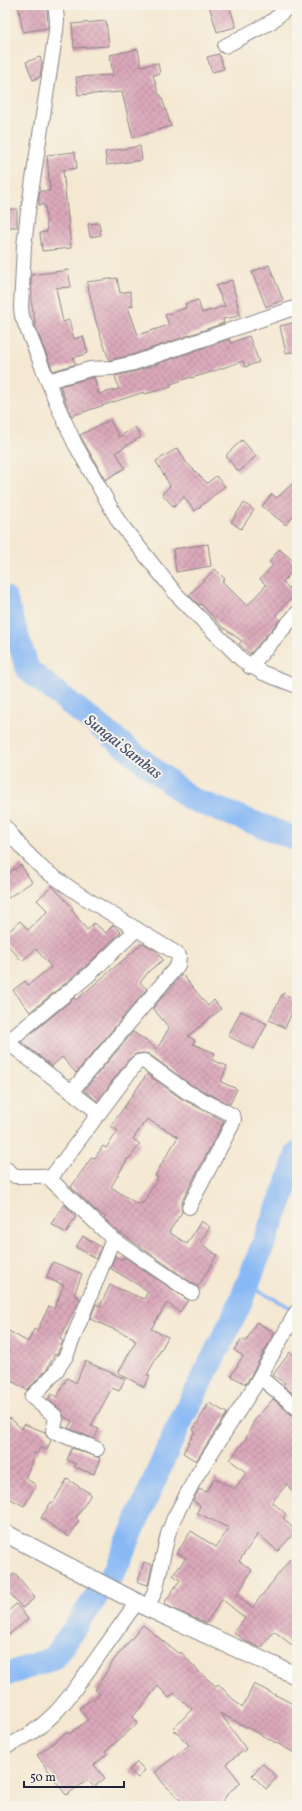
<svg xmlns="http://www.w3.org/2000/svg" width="302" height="1811" font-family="Vollkorn,serif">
  <defs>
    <pattern id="building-cross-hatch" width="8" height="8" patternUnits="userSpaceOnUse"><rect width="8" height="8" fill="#daa8ba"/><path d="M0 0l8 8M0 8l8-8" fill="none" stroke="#bb90a1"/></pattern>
  </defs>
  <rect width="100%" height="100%" fill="#f7f3e8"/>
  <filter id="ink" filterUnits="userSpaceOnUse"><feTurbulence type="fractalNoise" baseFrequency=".025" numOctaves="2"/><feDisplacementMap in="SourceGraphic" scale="8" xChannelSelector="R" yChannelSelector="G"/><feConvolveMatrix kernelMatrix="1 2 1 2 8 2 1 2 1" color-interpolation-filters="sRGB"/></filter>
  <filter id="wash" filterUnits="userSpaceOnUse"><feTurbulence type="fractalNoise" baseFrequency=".012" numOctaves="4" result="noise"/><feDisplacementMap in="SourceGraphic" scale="16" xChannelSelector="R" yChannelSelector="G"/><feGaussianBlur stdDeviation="0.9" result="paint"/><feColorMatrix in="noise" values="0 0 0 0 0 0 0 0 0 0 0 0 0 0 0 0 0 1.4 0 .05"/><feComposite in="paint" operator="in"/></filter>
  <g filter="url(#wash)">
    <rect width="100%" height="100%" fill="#f4e8d2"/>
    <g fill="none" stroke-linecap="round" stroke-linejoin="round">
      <path stroke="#89b9f5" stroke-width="4" d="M247 1285 295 1310"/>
      <g stroke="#89b9f5" stroke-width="24">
        <path d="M5 598 28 670 191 799 297 839"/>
        <path d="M5 1675 54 1658 116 1568 175 1433 238 1308 289 1179 297 1154"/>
      </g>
    </g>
    <g id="blocks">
      <g fill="url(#building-cross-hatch)" fill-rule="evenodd">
        <path d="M18 5H47L48 28 23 32Z"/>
        <path d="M209 5H229L236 27 217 32Z"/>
        <path d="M106 21 109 46 74 48 72 24Z"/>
        <path d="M138 49 141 66 158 63 160 74 153 75 159 95H161L171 126 133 138 122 92 78 95 76 77 113 75 110 55Z"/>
        <path d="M219 54 224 69 212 72 207 57Z"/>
        <path d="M40 57 42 63 40 77 33 80 26 62Z"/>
        <path d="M140 146 142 160 107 165 105 152Z"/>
        <path d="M75 152 77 168 63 170 71 248 42 251 40 233 47 232 45 205H39V195L40 191H50L47 155Z"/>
        <rect x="5" y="209" width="12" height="18"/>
        <path d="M99 223 101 235 90 237 88 224Z"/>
        <path d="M269 265 283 300 266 307 252 272Z"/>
        <path d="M68 270 71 287 56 288 63 322 69 320 74 339 83 336 88 353 73 358 76 364 53 371 36 328 31 300H32L31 275Z"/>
        <path d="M117 278 120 293 130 291 133 306 128 307 138 335 169 325 165 315 186 308 185 304 198 300 202 313 225 306 216 286 232 280 240 316 223 319 224 323 132 355 109 360 96 322 87 282Z"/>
        <path d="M297 322V351L286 353 280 326Z"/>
        <path d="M249 336 259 362 245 367 243 361 205 374 191 378V377L171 384V387L145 394 144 392 71 416 60 386 94 377 99 394 119 389 115 376 137 371 229 339 231 343Z"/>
        <path d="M110 420 119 437 135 427 141 437 116 452 125 468 105 480 80 435Z"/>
        <path d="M242 440 256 456 239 472 227 458V454Z"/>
        <path d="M178 448 186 462 207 483 216 476 225 486 195 511 184 497 174 507 162 494 170 486 156 461Z"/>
        <path d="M297 479V512L286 525 262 506 272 494 277 498Z"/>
        <path d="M244 503 254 510 241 529 231 522Z"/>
        <path d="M208 544 211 566 176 572 173 549Z"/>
        <path d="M279 549 297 564 283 582 295 594 275 615 280 620 250 654 239 644 242 641 221 626 201 604 199 605 189 595 215 569 225 579 222 581 247 606 266 585 260 579 273 565 269 562Z"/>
        <path d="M21 865 32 882 5 900V875Z"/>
        <path d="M52 886 73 908 71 909 87 930 94 923 106 933 113 925 121 932 84 968 30 1012 13 990 25 981 28 985 51 967 36 949 22 961 5 942V935L20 921 28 930 48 911 37 900Z"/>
        <path d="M143 943 156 951 163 960 149 971 140 983 147 989 76 1073 62 1057 52 1066 21 1042 74 998 76 1000Z"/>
        <path d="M182 974 208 1006 214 1000 221 1009 188 1036 195 1040 193 1044 215 1053 212 1060 227 1066 221 1082 237 1089 230 1104 191 1085 149 1054 143 1053 136 1054 129 1059 97 1101 84 1090 133 1032 157 1049 169 1028 153 1008Z"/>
        <path d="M283 993 297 1001 285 1028 269 1020Z"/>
        <path d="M241 1011 267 1024 254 1049 228 1036Z"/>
        <path d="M147 1074 182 1099 224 1121 181 1203 182 1212 169 1232 187 1244 201 1221 210 1227 200 1243 217 1255 198 1287 115 1229 104 1219 106 1217 96 1211 71 1187 92 1157 95 1158 103 1146 106 1148 118 1131 111 1126ZM147 1119 178 1137 162 1163 155 1176 158 1178 142 1204 139 1202 137 1204 111 1187 128 1158 129 1159 140 1144 133 1139Z"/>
        <path d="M64 1204 76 1216 66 1233 51 1224Z"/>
        <path d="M83 1236 101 1247 96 1259 76 1247Z"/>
        <path d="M115 1256 122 1260 124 1257 188 1300 180 1312 167 1303 151 1329 168 1337 147 1375 150 1376 144 1387 118 1373 136 1341 133 1340 134 1338 90 1319 96 1304 100 1306 110 1285 144 1299 148 1291 110 1268Z"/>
        <path d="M53 1262 82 1274 74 1295 80 1298 60 1339 63 1341 58 1352 57 1355 55 1354 47 1369 27 1390 5 1377V1329L28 1342 34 1329 37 1331 49 1306 54 1309 64 1285 46 1278Z"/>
        <path d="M256 1322 275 1332 246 1384 231 1376 243 1356 234 1350 242 1339 246 1342Z"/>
        <path d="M290 1352 297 1358V1369L292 1376 297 1380V1397L283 1385 285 1383 273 1375Z"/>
        <path d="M85 1361 125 1379 119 1391 112 1388 91 1426 99 1429 94 1439 68 1428 72 1421 64 1417 61 1410 48 1400 51 1394 57 1397 67 1378 76 1383Z"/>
        <path d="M273 1399 292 1415 297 1416V1498L287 1484 272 1502 286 1514 283 1518 296 1531 278 1551 258 1534 239 1561 252 1570 237 1595 252 1608 291 1558 297 1563V1649L274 1631 261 1648 245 1641 233 1632 245 1618 222 1599 206 1623 173 1609 164 1603 180 1580 173 1575 186 1558 177 1553 191 1531 216 1547 229 1528 197 1513 200 1505 193 1501 199 1489 206 1492 215 1478 234 1489 247 1473 230 1460 245 1440 254 1421Z"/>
        <path d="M209 1403 227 1413 196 1461 183 1453 195 1431 193 1430Z"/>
        <path d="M10 1418 22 1429 24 1424 45 1432 47 1437 51 1440 47 1450 40 1447 37 1454 34 1453 32 1458 34 1459 25 1478 36 1485 24 1506 5 1496V1424Z"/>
        <path d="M72 1448 100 1458 94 1474 74 1467 76 1464 67 1460Z"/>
        <path d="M67 1479 91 1494 76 1518 79 1521 69 1537 41 1518 51 1502 53 1503Z"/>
        <path d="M144 1562 152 1565 148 1585 138 1582Z"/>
        <path d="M15 1573 35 1598 22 1608 5 1587V1582Z"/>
        <path d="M16 1604 28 1619 5 1638V1614Z"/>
        <path d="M143 1625 179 1654 181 1652 201 1674 216 1686 218 1684 242 1708 254 1684 297 1706V1754L220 1713 246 1749 226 1764 241 1783 229 1792 219 1806H187L163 1783 155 1772 189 1745 173 1729 192 1709 174 1693 169 1698 158 1686 133 1717 138 1723 105 1752 107 1754 94 1765 105 1778 94 1787 88 1780 66 1795 37 1755 68 1732 69 1734 88 1720 79 1708 100 1694 95 1690 114 1660Z"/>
        <path d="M137 1762 145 1770 138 1778 129 1770Z"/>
        <path d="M263 1764 277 1777 266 1789 252 1775Z"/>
      </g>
    </g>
  </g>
  <g filter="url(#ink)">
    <use href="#blocks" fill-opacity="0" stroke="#8b8586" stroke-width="1"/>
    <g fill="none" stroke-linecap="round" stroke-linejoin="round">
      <g stroke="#8b8586" stroke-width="16">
        <g id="minor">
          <path d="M55 5 57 19 56 31 28 212 24 246 21 308 22 316 59 409 75 444 119 522 177 595 242 660 263 673 297 686"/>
          <path d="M225 46 271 22 291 5"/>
          <path d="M48 381 90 369 112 368 134 363 297 307"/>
          <path d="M250 667 297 613"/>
          <path d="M5 827 22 848 44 870 82 896 176 953 179 956 178 965 71 1092"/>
          <path d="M7 1042 99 1113"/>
          <path d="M5 1044 90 974 137 929"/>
          <path d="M5 1168 15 1176H41L50 1179 113 1239 192 1293"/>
          <path d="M50 1179 135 1065 138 1062 144 1061 187 1092 232 1115 234 1119 232 1125 189 1207"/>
          <path d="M260 1377 297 1408"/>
          <path d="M97 1449 53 1431 56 1419 55 1416 32 1397 54 1374 66 1356 113 1239"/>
          <path d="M148 1608 156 1588 168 1534 174 1518 197 1475 254 1387 297 1311"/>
          <path d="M5 1747C48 1729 67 1701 92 1665 107 1644 122 1623 137 1602"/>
        </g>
      </g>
      <g stroke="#8b8586" stroke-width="19">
        <path id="tertiary" d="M5 1533 148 1608 297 1676"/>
      </g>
      <use href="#minor" stroke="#fff" stroke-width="14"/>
      <use href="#tertiary" stroke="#fff" stroke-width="17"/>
    </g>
  </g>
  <g text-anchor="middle" stroke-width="4" stroke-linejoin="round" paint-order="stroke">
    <g font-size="16" font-style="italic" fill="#414f73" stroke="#f7f3e8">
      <text transform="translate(124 746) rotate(38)" y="6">Sungai Sambas</text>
    </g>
  </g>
  <rect width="302" height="1811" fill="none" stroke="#f7f3e8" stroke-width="20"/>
  <path d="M24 1781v6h100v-6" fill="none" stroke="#22223b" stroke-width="2"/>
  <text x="30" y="1781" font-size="12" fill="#22223b" stroke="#f7f3e8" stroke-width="3" paint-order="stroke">50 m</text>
</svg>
